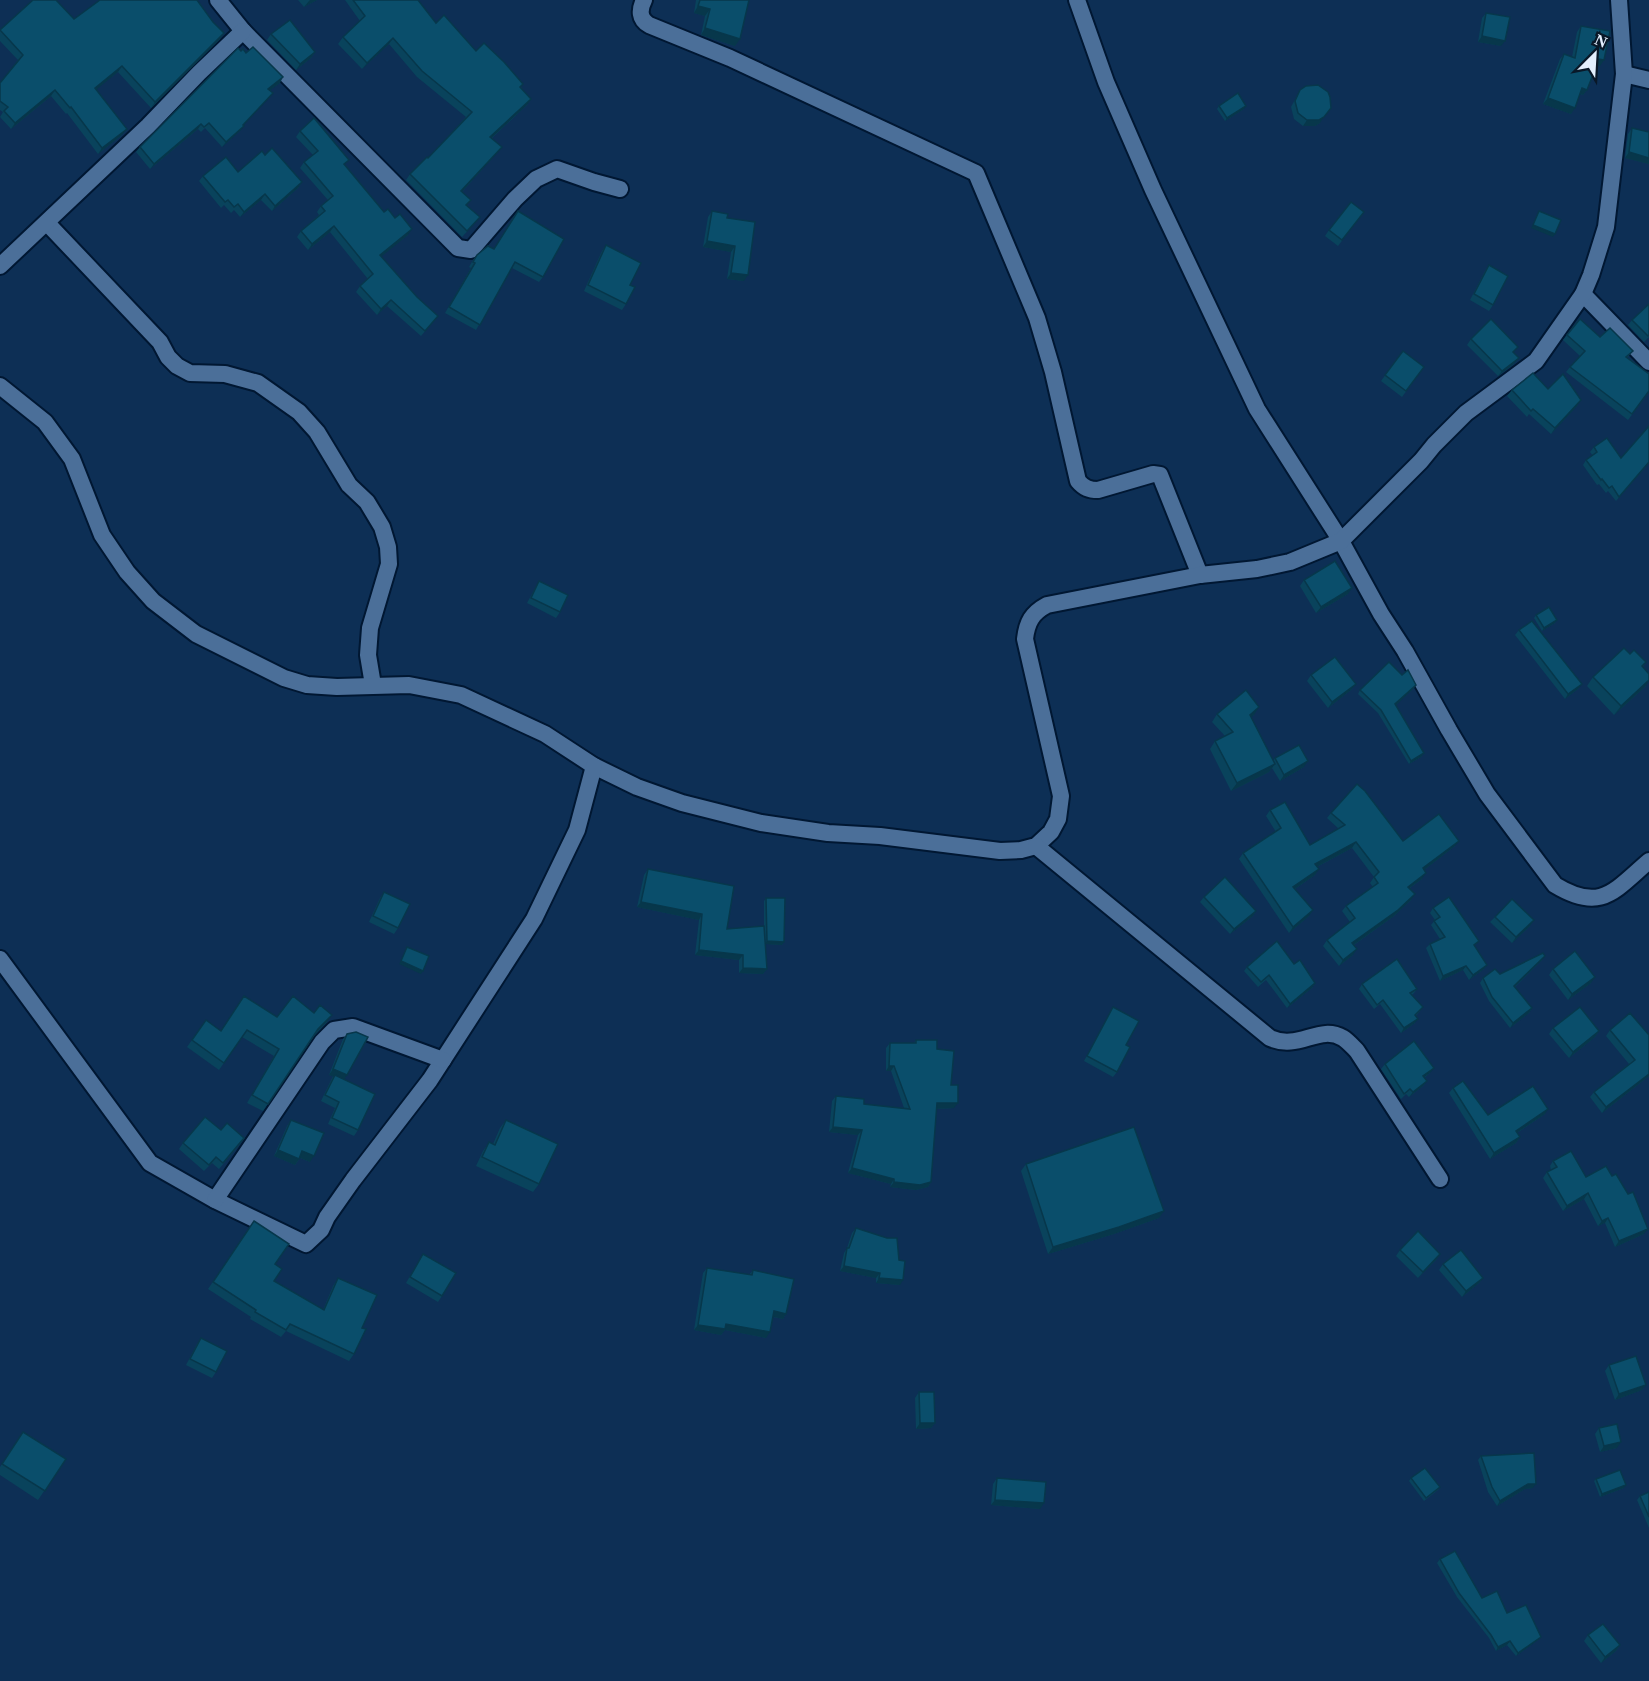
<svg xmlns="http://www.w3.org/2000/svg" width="1649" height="1681" font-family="'Times New Roman',serif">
  <rect width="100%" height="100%" fill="#0d2f55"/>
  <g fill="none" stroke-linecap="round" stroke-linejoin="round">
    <g stroke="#001732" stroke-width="20">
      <g id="street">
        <path d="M218 0 243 31 458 248 471 250 515 199 536 179 557 169 594 182 620 189"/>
        <path d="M644 0C639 10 639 19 649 25L730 58 976 173 1037 318 1053 372 1078 481C1084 488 1089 490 1098 490L1153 474 1160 475 1200 575"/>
        <path d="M1077 0 1106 82 1153 190 1257 409 1341 541 1381 614 1405 651 1449 730 1487 794 1555 885C1601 913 1614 891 1649 861"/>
        <path d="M1624 74 1649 80"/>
        <path d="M47 223 160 342 168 357 177 366 190 373 225 374 258 383 299 412 317 432 349 485 367 502 382 527 388 547 389 564 370 628 368 655 373 685"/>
        <path d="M0 266 148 126 199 73 243 31"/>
        <path d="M1583 294 1649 362"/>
        <path d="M0 386 45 422 72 459 102 535 127 572 153 601 196 634 284 678 307 685 337 687 409 685 461 695 545 734 594 766 637 787 682 803 761 823 828 833 880 836 1000 851 1021 850 1036 846 1051 832 1058 819 1061 796 1025 639C1027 622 1032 613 1047 605L1200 575 1257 569 1290 562 1341 541 1421 461 1434 445 1466 413 1536 361 1583 294 1591 275 1606 227 1624 74 1619 0"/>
        <path d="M1036 846 1270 1038C1299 1051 1319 1024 1343 1038 1348 1041 1353 1047 1357 1051L1440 1179"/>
        <path d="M0 959 150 1163 215 1200 306 1244 321 1230 327 1217 353 1180 430 1080 534 919 577 830 594 766"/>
        <path d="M215 1200 322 1042 334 1030 353 1027 443 1060"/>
      </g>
    </g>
    <use href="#street" stroke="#4b6f99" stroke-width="16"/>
  </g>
  <g fill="#09435c">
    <path d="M298 0H317L304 7Z"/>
    <path d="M345 0H418L436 23 476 51 521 87 531 99 527 105 492 138 502 147 497 153 462 192 467 205 475 223 462 237 406 180 410 174 428 158 466 117 417 77 389 44 362 69 338 44 343 37 360 21Z"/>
    <path d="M696 0H749L735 46 701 35 705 16 694 13Z"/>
    <path d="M1486 13 1501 46 1478 42 1482 18Z"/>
    <path d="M74 19 220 39 151 108 118 72 96 89 122 135 98 154 67 113 66 114 51 96 11 129 0 117 3 112 0 110V83L18 60 0 41V31Z"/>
    <path d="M1581 26 1600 66 1596 65 1587 90 1583 95 1580 94 1571 114 1543 104 1560 59 1564 54 1572 57 1577 32Z"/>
    <path d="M271 34 315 52 311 58 296 70 267 40Z"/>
    <path d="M241 51 246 53 280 83 270 90 273 93 269 98 243 125 240 131 222 147 205 128 201 132 198 129 150 169 136 152 140 147Z"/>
    <path d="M1300 90 1320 123 1315 126H1303L1294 119 1291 107Z"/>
    <path d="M1219 106 1244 109 1225 121 1217 109Z"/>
    <path d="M1632 128 1649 132V164L1625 158 1628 134Z"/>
    <path d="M300 131 345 165 384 212 408 235 381 256 417 297 438 316 421 336 387 306 377 315 356 292 360 286 368 279 330 232 308 250 297 237 301 231 319 215 317 212 321 206 328 200 300 168 304 162 313 155 296 137Z"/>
    <path d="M265 155 302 182 298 188 272 211 261 200 240 217 234 210 231 213 224 205 221 208 199 181 203 176 238 172Z"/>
    <path d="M712 211 727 218 744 281 727 279 731 252 703 247 708 217Z"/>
    <path d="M1364 212 1338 246 1325 236 1329 230Z"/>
    <path d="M606 245 630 285 626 304 622 310 584 291 602 251Z"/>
    <path d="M488 246 543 277 539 282 512 268 476 330 445 313 471 268 469 267 473 260 477 255Z"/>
    <path d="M1489 265 1493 305 1489 311 1470 300 1485 271Z"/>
    <path d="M1649 304V337L1644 342 1628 325 1632 320Z"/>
    <path d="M1567 335 1600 337 1633 351 1627 358 1649 392 1628 420 1566 372 1570 367 1580 356 1563 340Z"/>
    <path d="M1471 339 1514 364 1498 376 1467 345Z"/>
    <path d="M1403 351 1424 367 1402 397 1381 381Z"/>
    <path d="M1548 389 1581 400 1577 406 1551 434 1529 414 1527 417 1507 396 1512 390Z"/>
    <path d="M1594 447 1621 458 1649 463 1616 501 1608 491 1606 493 1599 484 1597 485 1583 465 1586 460 1593 456 1590 452Z"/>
    <path d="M1304 580 1348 594 1316 613 1300 586Z"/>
    <path d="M539 581 560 612 556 618 527 603Z"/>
    <path d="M1536 615 1557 620 1555 623 1542 631 1534 618Z"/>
    <path d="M1519 630 1582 684 1578 689 1565 699 1515 635Z"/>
    <path d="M1630 654 1646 662 1643 667 1646 686 1614 715 1587 686 1593 677Z"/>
    <path d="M1311 675 1356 684 1351 690 1328 708 1307 681Z"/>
    <path d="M1414 688 1396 705 1424 753 1421 757 1409 764 1378 713 1358 694 1360 690Z"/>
    <path d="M1217 714 1254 715 1251 717 1273 761 1275 758 1304 767 1280 781 1272 768 1269 772 1231 791 1210 749 1215 741 1225 736 1212 722Z"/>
    <path d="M1270 810 1310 845 1339 829 1327 818 1331 813 1403 841 1455 846 1424 870 1422 879 1410 888 1411 900 1394 916 1354 945 1353 955 1339 966 1323 946 1327 940 1350 922 1342 911 1346 906 1373 887 1370 883 1374 877 1352 848 1317 867 1315 875 1295 889 1309 916 1289 933 1239 859 1243 853 1276 832 1266 816Z"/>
    <path d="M648 869 727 929 764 928V901L766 898 784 942 782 945 765 944 767 969 763 974 739 973V960L695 955 699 920 637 907 644 875Z"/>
    <path d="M384 892 398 928 394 934 369 922 380 898Z"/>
    <path d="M1204 897 1256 911 1253 916 1230 934 1200 902Z"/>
    <path d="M1433 908 1479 941 1474 946 1487 965 1484 969 1469 980 1463 970 1440 981 1426 948 1430 944 1440 939 1431 925 1435 920 1430 913Z"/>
    <path d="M1495 917 1530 926 1512 943 1490 922Z"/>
    <path d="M1545 956 1542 960 1515 987 1532 1008 1529 1013 1510 1028 1489 1001 1480 983 1483 978 1500 974Z"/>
    <path d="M1247 967 1315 983 1312 988 1287 1008 1266 980 1258 987 1244 971Z"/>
    <path d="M1553 969 1591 983 1568 1000 1549 975Z"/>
    <path d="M1362 984 1417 989 1414 993 1412 995 1420 1011 1416 1016 1415 1023 1401 1033 1380 1004 1374 1009 1359 989Z"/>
    <path d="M1113 1007 1126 1045 1117 1072 1113 1077 1084 1061Z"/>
    <path d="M277 1017 327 1022 314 1036 263 1111 247 1103 274 1056 242 1037 219 1070 187 1047 206 1020 221 1031Z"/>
    <path d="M1553 1028 1599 1031 1595 1037 1569 1058 1549 1034Z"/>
    <path d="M1610 1030 1649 1076 1602 1113 1590 1097 1594 1092 1629 1064 1606 1036Z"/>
    <path d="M347 1034V1075L344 1079 358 1130 354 1136 328 1124 335 1108 321 1101 333 1076 329 1075 343 1039Z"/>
    <path d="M916 1040 937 1049 951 1085 954 1108 936 1109 931 1182 928 1187 916 1190 890 1187 891 1184 848 1173 858 1135 829 1132 832 1101 836 1096 864 1104 904 1108 891 1071H886V1048L890 1043H914Z"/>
    <path d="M1385 1064 1430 1073 1424 1078 1427 1081 1423 1086 1409 1097 1406 1094 1401 1099 1381 1069Z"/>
    <path d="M1453 1088 1488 1115 1545 1114 1517 1133 1520 1137 1516 1143 1490 1159 1449 1093Z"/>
    <path d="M291 1120 310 1162 300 1158 295 1165 274 1156 287 1126Z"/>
    <path d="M506 1120 539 1184 533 1192 476 1166 483 1151 489 1142 493 1144 500 1128Z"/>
    <path d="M221 1130 240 1144 219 1169 212 1163 204 1171 179 1149 183 1143Z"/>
    <path d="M1553 1161 1586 1177 1644 1234 1615 1247 1605 1223 1598 1226 1584 1199 1563 1211 1543 1178 1547 1172 1551 1170 1550 1166Z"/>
    <path d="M1026 1164 1159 1218 1114 1234 1048 1254 1021 1171Z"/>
    <path d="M254 1221 275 1264 274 1281 323 1310 333 1286 338 1278 362 1328 354 1354 349 1361 286 1331 281 1337 250 1319 251 1317 208 1289Z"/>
    <path d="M856 1228 900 1285 876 1283V1278L840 1271 844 1253 847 1248 852 1233Z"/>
    <path d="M1400 1250 1440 1254 1436 1260 1418 1278 1396 1256Z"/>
    <path d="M423 1254 442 1296 438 1302 406 1283Z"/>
    <path d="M1443 1264 1483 1278 1479 1283 1462 1297 1439 1270Z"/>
    <path d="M707 1268 749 1275 753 1270 786 1314 783 1319 773 1317 766 1338 725 1330 721 1335 694 1330 703 1273Z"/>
    <path d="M201 1338 216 1372 212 1378 186 1365 197 1344Z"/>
    <path d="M1609 1365 1646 1385 1642 1390 1615 1400 1605 1371Z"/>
    <path d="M919 1392 935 1423 931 1428 916 1429 915 1398Z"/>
    <path d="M1599 1428 1617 1448 1600 1452 1595 1434Z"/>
    <path d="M23 1432 66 1459 38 1500 0 1475V1467Z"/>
    <path d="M1481 1456 1533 1488 1525 1489 1497 1506 1488 1492 1478 1460Z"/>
    <path d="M997 1478 1040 1509 991 1505 993 1484Z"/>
    <path d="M1411 1478 1440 1487 1438 1490 1424 1501 1409 1481Z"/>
    <path d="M1596 1479 1624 1488 1600 1497 1594 1481Z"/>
    <path d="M1649 1492V1528L1637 1500 1640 1496Z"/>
    <path d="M1440 1559 1482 1598 1507 1613 1541 1637 1538 1640 1516 1656 1507 1645 1496 1651 1489 1638 1457 1597 1437 1563Z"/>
    <path d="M1588 1635 1620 1645 1616 1651 1601 1663 1584 1641Z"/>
  </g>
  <g fill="#07374b">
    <path d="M310 0H317L304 7 309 1Z"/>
    <path d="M698 6 710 9 705 16 694 13Z"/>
    <path d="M705 28 740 39 735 46 701 35Z"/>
    <path d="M224 33 220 39 151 108 155 102Z"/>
    <path d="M1482 36 1505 41 1501 46 1478 42Z"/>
    <path d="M393 38 389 44 362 69 367 63Z"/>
    <path d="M315 52 311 58 296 70 300 64Z"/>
    <path d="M1599 59 1604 60 1600 66 1595 65Z"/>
    <path d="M122 66 118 72 91 94 95 88Z"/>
    <path d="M283 77 280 83 265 94 268 89Z"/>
    <path d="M1582 88 1587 90 1583 95 1578 93Z"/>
    <path d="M55 90 51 96 11 129 15 123Z"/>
    <path d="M273 93 269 98 239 130 243 125Z"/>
    <path d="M1548 98 1575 108 1571 114 1543 104Z"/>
    <path d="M531 99 527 105 486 143 490 137Z"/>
    <path d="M1246 106 1244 109 1225 121 1227 118Z"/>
    <path d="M1324 117 1320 123 1315 126H1303L1307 120Z"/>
    <path d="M201 124 198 129 150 169 154 164Z"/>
    <path d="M244 126 240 131 222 147 226 142Z"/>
    <path d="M127 129 122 135 98 154 102 148Z"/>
    <path d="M502 147 497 153 457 197 461 191Z"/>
    <path d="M1629 152 1649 158V164L1625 158Z"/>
    <path d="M302 182 298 188 272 211 275 206Z"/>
    <path d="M265 194 261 200 240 217 244 212Z"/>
    <path d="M1533 225 1555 234 1553 237 1531 228Z"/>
    <path d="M334 226 330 232 308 250 312 244Z"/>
    <path d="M412 229 408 235 376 261 380 255Z"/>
    <path d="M707 241 735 246 731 252 703 247Z"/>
    <path d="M731 273 748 275 744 281 727 279Z"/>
    <path d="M391 300 387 306 377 315 381 309Z"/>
    <path d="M1519 358 1514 364 1498 376 1502 371Z"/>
    <path d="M1581 400 1577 406 1551 434 1555 428Z"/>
    <path d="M1352 588 1348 594 1316 613 1321 607Z"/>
    <path d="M1557 620 1555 623 1542 631 1544 628Z"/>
    <path d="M1649 680 1646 686 1614 715 1621 706Z"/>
    <path d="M1356 684 1351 690 1328 708 1332 702Z"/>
    <path d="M1582 684 1578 689 1565 699 1568 694Z"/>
    <path d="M1416 685 1414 688 1393 708 1395 704Z"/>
    <path d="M1259 707 1254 715 1244 723 1250 715Z"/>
    <path d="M1424 753 1421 757 1409 764 1411 761Z"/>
    <path d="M1308 761 1304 767 1280 781 1284 775Z"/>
    <path d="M1275 764 1269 772 1231 791 1237 783Z"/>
    <path d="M1459 841 1455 846 1419 874 1423 868Z"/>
    <path d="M1356 842 1352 848 1311 870 1315 864Z"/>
    <path d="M1319 869 1315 875 1289 893 1293 887Z"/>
    <path d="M1426 873 1422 879 1404 892 1408 887Z"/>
    <path d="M1415 894 1411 900 1394 916 1348 949 1352 943Z"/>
    <path d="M641 902 702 914 699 920 637 907Z"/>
    <path d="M1313 910 1309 916 1289 933 1293 927Z"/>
    <path d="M1256 911 1253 916 1230 934 1234 929Z"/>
    <path d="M1534 920 1530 926 1512 943 1516 937Z"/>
    <path d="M767 941 784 942 782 945 765 944Z"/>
    <path d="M1357 949 1353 955 1339 966 1343 960Z"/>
    <path d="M699 950 743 955 739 960 695 955Z"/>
    <path d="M1545 956 1542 960 1511 990 1514 986Z"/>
    <path d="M401 961 423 971 421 974 399 964Z"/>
    <path d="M1487 965 1484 969 1469 980 1473 975Z"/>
    <path d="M1466 966 1463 970 1440 981 1443 976Z"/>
    <path d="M743 968 767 969 763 974 739 973Z"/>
    <path d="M1595 977 1591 983 1568 1000 1572 994Z"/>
    <path d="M1315 983 1312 988 1287 1008 1290 1004Z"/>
    <path d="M1532 1008 1529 1013 1510 1028 1513 1023Z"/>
    <path d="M332 1015 327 1022 313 1036 318 1029Z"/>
    <path d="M1418 1019 1415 1023 1401 1033 1404 1028Z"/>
    <path d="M1599 1031 1595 1037 1569 1058 1573 1052Z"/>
    <path d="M889 1066H894L891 1071H886Z"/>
    <path d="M1434 1068 1430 1073 1419 1081 1423 1076Z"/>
    <path d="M333 1069 347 1075 344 1080 329 1075Z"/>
    <path d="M1649 1074V1076L1602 1113 1606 1107Z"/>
    <path d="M1427 1081 1423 1086 1409 1097 1413 1092Z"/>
    <path d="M937 1103H958L954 1108 933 1109Z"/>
    <path d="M1548 1109 1545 1114 1512 1136 1516 1131Z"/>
    <path d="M833 1127 862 1130 858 1135 829 1132Z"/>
    <path d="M1520 1137 1516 1143 1490 1159 1494 1153Z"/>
    <path d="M278 1150 299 1159 295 1165 274 1156Z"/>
    <path d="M302 1151 314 1156 310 1162 298 1157Z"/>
    <path d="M852 1168 894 1179 891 1184 848 1173Z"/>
    <path d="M894 1182H931L928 1187 916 1190 890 1187Z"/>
    <path d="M1588 1193 1584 1199 1563 1211 1567 1206Z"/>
    <path d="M1164 1211 1159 1218 1114 1234 1048 1254 1053 1247Z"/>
    <path d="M1608 1218 1605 1223 1598 1226 1602 1221Z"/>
    <path d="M1648 1229 1644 1234 1615 1247 1619 1241Z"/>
    <path d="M1440 1254 1436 1260 1418 1278 1423 1272Z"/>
    <path d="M844 1266 880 1273 876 1278 840 1271Z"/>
    <path d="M879 1278 903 1280 900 1285 876 1283Z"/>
    <path d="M1483 1278 1479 1283 1462 1297 1466 1291Z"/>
    <path d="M774 1311 786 1314 783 1319 770 1316Z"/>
    <path d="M726 1324 770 1332 766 1338 725 1330 721 1335 694 1330 698 1325Z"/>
    <path d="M1646 1385 1642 1390 1615 1400 1619 1394Z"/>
    <path d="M920 1423H935L931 1428 916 1429Z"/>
    <path d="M1621 1442 1617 1448 1600 1452 1604 1446Z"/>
    <path d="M1528 1484H1536L1533 1488 1525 1489 1497 1506 1500 1501Z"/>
    <path d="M1626 1485 1624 1488 1600 1497 1602 1494Z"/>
    <path d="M995 1500 1044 1503 1040 1509 991 1505Z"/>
    <path d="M1541 1637 1538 1640 1516 1656 1518 1653Z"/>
    <path d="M1510 1641 1507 1645 1496 1651 1498 1647Z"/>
    <path d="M1620 1645 1616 1651 1601 1663 1605 1657Z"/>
  </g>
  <g fill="#0a4e6b" stroke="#07374b" stroke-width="1.5">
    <path d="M33 0H56L74 19 100 0H197L213 22 224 33 155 102 122 66 95 88 127 129 102 148 71 107 70 108 55 90 15 123 4 111 8 107 0 101V83L23 55 0 30Z"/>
    <path d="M353 0H418L436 23 444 15 476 51 484 43 504 62 523 84 520 87 531 99 490 137 502 147 461 191 471 200 466 205 480 217 467 231 410 174 427 157 428 158 472 112 422 71 393 38 367 63 343 37 365 16Z"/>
    <path d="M700 0H749L740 39 705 28 710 9 698 6Z"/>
    <path d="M1486 13 1510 17 1505 41 1482 36Z"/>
    <path d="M290 20 315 52 300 64 271 34Z"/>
    <path d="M1581 26 1610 31 1604 60 1599 59 1587 90 1582 88 1575 108 1548 98 1564 54 1575 58Z"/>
    <path d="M253 47 283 77 268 89 273 93 243 125 244 126 226 142 209 123 204 127 201 124 154 164 140 147 238 48 241 51 243 49 246 53Z"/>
    <path d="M1318 85 1328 92 1330 97 1331 108 1324 117 1319 120H1307L1298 113 1295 101 1300 90 1306 86Z"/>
    <path d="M1238 93 1246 106 1227 118 1219 106Z"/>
    <path d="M314 118 349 160 344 164 384 212 388 209 395 218 400 214 412 229 380 255 417 297 438 316 425 331 391 300 381 309 360 286 373 274 334 226 312 244 301 231 325 211 321 206 333 196 304 162 318 151 300 131Z"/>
    <path d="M1632 128 1649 132V158L1629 152Z"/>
    <path d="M272 148 302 182 275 206 265 194 244 212 238 204 234 207 228 200 225 202 203 176 226 157 238 172 262 151 265 155Z"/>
    <path d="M1351 202 1364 212 1342 240 1329 230Z"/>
    <path d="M518 211 564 239 543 277 515 262 480 325 449 307 475 263 473 262 477 255 488 246 494 249Z"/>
    <path d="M712 211 728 214 727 218 755 222 748 275 731 273 735 246 707 241Z"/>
    <path d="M1539 211 1561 220 1555 234 1533 225Z"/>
    <path d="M606 245 641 263 630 285 635 287 626 304 588 285Z"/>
    <path d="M1489 265 1508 276 1493 305 1474 294Z"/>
    <path d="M1649 304V335L1648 336 1632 320Z"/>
    <path d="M1491 319 1518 347 1513 352 1519 358 1502 371 1471 339Z"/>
    <path d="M1580 319 1600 337 1610 328 1633 351 1626 357 1649 374V391L1632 414 1570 367 1585 351 1567 335Z"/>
    <path d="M1403 351 1424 367 1406 391 1385 375Z"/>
    <path d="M1533 373 1548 389 1563 374 1581 400 1555 428 1533 409 1531 411 1512 390Z"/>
    <path d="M1649 426V462L1619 497 1612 486 1609 488 1602 479 1601 480 1586 460 1597 452 1594 447 1607 438 1621 458Z"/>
    <path d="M1335 561 1352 588 1321 607 1304 580Z"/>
    <path d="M539 581 568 595 560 612 531 598Z"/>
    <path d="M1549 607 1557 620 1544 628 1536 615Z"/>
    <path d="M1532 621 1582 684 1568 694 1519 630Z"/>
    <path d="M1624 648 1630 654 1634 650 1646 662 1642 666 1649 674V680L1621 706 1593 677Z"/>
    <path d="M1335 657 1356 684 1332 702 1311 675Z"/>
    <path d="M1389 662 1402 675 1408 670 1416 685 1395 704 1424 753 1411 761 1381 710 1360 690Z"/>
    <path d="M1246 690 1259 707 1250 715 1275 764 1237 783 1215 741 1233 732 1217 714Z"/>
    <path d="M1299 745 1308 761 1284 775 1275 758Z"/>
    <path d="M1357 784 1365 791 1403 841 1439 814 1459 841 1423 868 1426 873 1408 887 1415 894 1398 910 1352 943 1357 949 1343 960 1327 940 1355 918 1346 906 1378 883 1374 877 1379 872 1356 842 1315 864 1319 869 1293 887 1313 910 1293 927 1243 853 1281 828 1270 810 1285 802 1310 845 1345 825 1331 813Z"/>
    <path d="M648 869 734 886 727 929 764 926 767 969 743 968V955L699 950 702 914 641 902Z"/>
    <path d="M1225 877 1256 911 1234 929 1204 897Z"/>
    <path d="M384 892 410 904 398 928 373 916Z"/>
    <path d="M1449 897 1479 941 1474 945 1487 965 1473 975 1466 966 1443 976 1430 944 1445 937 1434 921 1440 917 1433 908Z"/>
    <path d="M766 898H785L784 942 767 941Z"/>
    <path d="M1512 899 1534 920 1516 937 1495 917Z"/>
    <path d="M1277 941 1294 964 1300 960 1315 983 1290 1004 1269 975 1261 982 1247 967Z"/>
    <path d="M407 947 429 956 423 971 401 961Z"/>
    <path d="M1575 951 1595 977 1572 994 1553 969Z"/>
    <path d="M1543 953 1545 956 1514 986 1532 1008 1513 1023 1492 997 1483 978 1495 969 1500 974Z"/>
    <path d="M1397 959 1417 989 1410 993 1423 1007 1415 1015 1418 1019 1404 1028 1383 1000 1377 1005 1362 984Z"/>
    <path d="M244 996 277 1017 293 996 314 1013 320 1005 332 1015 318 1029 268 1104 252 1095 279 1049 247 1030 224 1063 192 1040 206 1020 221 1031Z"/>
    <path d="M1113 1007 1139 1021 1126 1045 1130 1047 1117 1072 1087 1056Z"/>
    <path d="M1580 1007 1599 1031 1573 1052 1553 1028Z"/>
    <path d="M1630 1013 1649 1035V1074L1606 1107 1594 1092 1635 1060 1610 1030Z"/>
    <path d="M356 1032 368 1037 347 1075 333 1069 347 1034Z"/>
    <path d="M916 1040H937V1049L954 1051 951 1085H958V1103H937L931 1182 920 1185 894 1182V1179L852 1168 862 1130 833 1127 836 1096 864 1099V1104L910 1109 894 1066H889L890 1043H916Z"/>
    <path d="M1414 1041 1434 1068 1423 1076 1427 1081 1413 1092 1410 1089 1404 1094 1385 1064Z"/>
    <path d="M335 1075 375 1094 358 1130 332 1118 339 1102 325 1095Z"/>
    <path d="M1463 1081 1488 1115 1533 1086 1548 1109 1516 1131 1520 1137 1494 1153 1453 1088Z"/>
    <path d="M205 1117 221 1130 227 1123 244 1138 223 1163 216 1157 209 1165 183 1143Z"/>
    <path d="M291 1120 324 1133 314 1156 302 1151 299 1159 278 1150Z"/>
    <path d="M506 1120 558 1144 539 1184 482 1157 489 1142 495 1145Z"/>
    <path d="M1134 1127 1164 1211 1119 1227 1053 1247 1026 1164Z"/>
    <path d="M1571 1151 1586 1177 1606 1166 1612 1176 1616 1174 1628 1194 1633 1192 1648 1229 1619 1241 1608 1218 1602 1221 1588 1193 1567 1206 1547 1172 1557 1167 1553 1161Z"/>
    <path d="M254 1221 289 1244 275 1264 282 1269 274 1281 324 1310 338 1278 377 1295 362 1328 366 1329 354 1354 290 1324 286 1330 255 1312 256 1310 213 1282Z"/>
    <path d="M856 1228 887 1238H897L899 1260 905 1261 903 1280 879 1278 880 1273 844 1266 847 1248H849Z"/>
    <path d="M1418 1231 1440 1254 1423 1272 1400 1250Z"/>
    <path d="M1461 1250 1483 1278 1466 1291 1443 1264Z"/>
    <path d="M423 1254 456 1273 442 1296 410 1277Z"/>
    <path d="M707 1268 752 1275 753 1270 794 1279 786 1314 774 1311 770 1332 726 1324 725 1329 698 1325Z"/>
    <path d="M201 1338 227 1351 216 1372 190 1359Z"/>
    <path d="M1636 1356 1646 1385 1619 1394 1609 1365Z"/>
    <path d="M919 1392H934L935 1423H920Z"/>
    <path d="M1617 1424 1621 1442 1604 1446 1599 1428Z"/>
    <path d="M23 1432 66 1459 45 1491 2 1464Z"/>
    <path d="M1534 1453 1536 1484H1528L1500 1501 1492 1487 1481 1456Z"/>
    <path d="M1425 1468 1440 1487 1426 1498 1411 1478Z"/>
    <path d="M1620 1470 1626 1485 1602 1494 1596 1479Z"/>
    <path d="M997 1478 1046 1482 1044 1503 995 1500Z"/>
    <path d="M1649 1492V1517L1640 1496Z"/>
    <path d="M1455 1551 1482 1598 1497 1591 1507 1613 1526 1605 1541 1637 1518 1653 1510 1641 1498 1647 1491 1635 1459 1593 1440 1559Z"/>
    <path d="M1603 1624 1620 1645 1605 1657 1588 1635Z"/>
  </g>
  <g transform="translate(1595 54) rotate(24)" stroke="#091828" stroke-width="4.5" paint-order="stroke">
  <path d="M0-4.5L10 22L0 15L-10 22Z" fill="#e3effd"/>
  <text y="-9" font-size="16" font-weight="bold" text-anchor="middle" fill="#e3effd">N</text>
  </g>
</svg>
